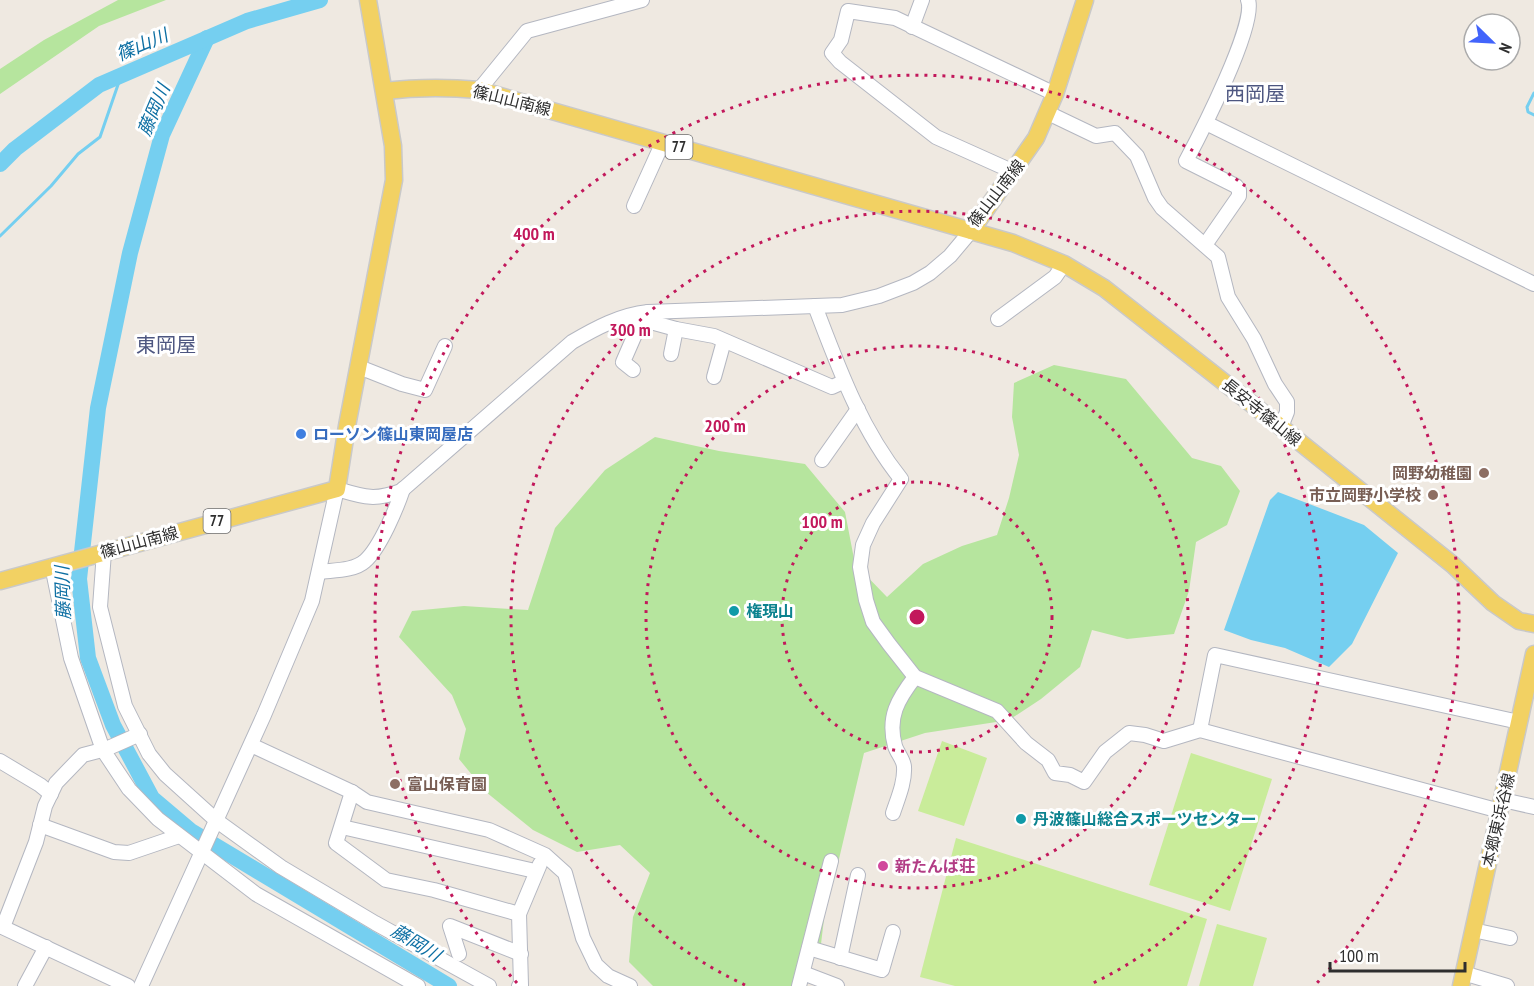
<svg xmlns="http://www.w3.org/2000/svg" width="1534" height="986" font-family="'PT Sans Narrow','Noto Sans JP',sans-serif">
  <rect width="100%" height="100%" fill="#efe9e1"/>
  <g fill="#b6e59e">
    <path d="M118 0H166L99 26 0 94V69L44 40Z"/>
    <path d="M1054 365 1126 379 1192 458 1221 466 1240 491 1227 525 1196 542 1189 591 1174 634 1127 639 1092 630 1080 667 1041 699 1009 720 925 733 864 753 835 876 826 902 821 944 798 986H653L629 962 633 917 650 873 620 845 577 852 533 830 486 792 459 759 466 729 452 695 399 637 412 611 464 606 528 610 555 528 605 470 655 437 719 451 805 464 845 512 855 564 887 597 923 564 962 546 997 535 1009 498 1019 455 1012 417 1014 383Z"/>
  </g>
  <g fill="#c9ec9a">
    <path d="M942 741 987 758 964 826 918 811Z"/>
    <path d="M1191 753 1272 779 1230 911 1149 885Z"/>
    <path d="M956 838 1207 919 1187 986H955L920 977Z"/>
    <path d="M1217 924 1267 938 1253 986H1199Z"/>
  </g>
  <path fill="#75cff0" d="M1278 492 1364 525 1398 553 1352 644 1329 667 1285 648 1251 640 1224 630 1270 500Z"/>
  <g fill="none" stroke-linecap="round" stroke-linejoin="round">
    <g stroke="#75cff0" stroke-width="3">
      <path d="M1534 93 1527 107 1528 112 1534 115"/>
      <path d="M0 236 51 186 78 154 100 137 121 76"/>
    </g>
    <g stroke="#75cff0" stroke-width="16">
      <path d="M207 38 162 135 130 253 98 408 79 579 88 658 113 725 152 798 191 831 449 986"/>
      <path d="M0 164 15 149 99 85 247 21 320 0"/>
    </g>
    <g stroke="#b4b7c1" stroke-width="16">
      <g id="minor">
        <path d="M912 27 922 0"/>
        <path d="M479 90 527 31 642 0"/>
        <path d="M1048 113 1096 136 1115 133 1137 156 1155 198 1162 208 1218 257 1228 297 1254 339 1275 384 1287 402V412L1281 427"/>
        <path d="M1206 123 1534 284"/>
        <path d="M1014 172 936 137 840 62 832 53 841 40 848 11 895 18 1055 94"/>
        <path d="M634 206 663 142"/>
        <path d="M1205 245 1239 196V190L1236 186 1186 161C1200 135 1257 24 1248 0"/>
        <path d="M815 306C838 366 860 428 901 479L873 523 863 545 860 567 866 600 873 622 889 644 915 677 997 711 1026 743 1048 760 1055 773 1070 775 1084 782 1105 752 1129 733 1145 735 1164 741 1200 730 1500 811"/>
        <path d="M648 312 647 321 676 329 714 336 832 387 843 382"/>
        <path d="M998 319 1055 277 1064 264"/>
        <path d="M671 354 676 329"/>
        <path d="M359 367 402 384 425 390 445 346"/>
        <path d="M633 370 623 362 640 323 647 321"/>
        <path d="M714 377 724 341"/>
        <path d="M822 460 858 409"/>
        <path d="M104 552 100 607 125 706 149 754 165 774 217 821 281 867 375 923 489 986"/>
        <path d="M52 566 71 658 103 750 129 789 158 819 256 894 418 986"/>
        <path d="M319 572C333 570 354 571 365 561 380 548 397 507 403 489"/>
        <path d="M1200 730 1215 655 1519 722"/>
        <path d="M251 745 352 792 367 802 489 830 545 855 565 873 583 938 596 965 608 976 630 986"/>
        <path d="M0 761 40 785 51 794"/>
        <path d="M352 792 336 843 386 880 434 890 519 914 521 985 519 986"/>
        <path d="M1503 800 1534 807"/>
        <path d="M893 813C898 798 905 782 904 767 904 760 897 753 895 746 887 717 898 699 915 677"/>
        <path d="M40 825 114 852 129 853 179 836"/>
        <path d="M342 827 535 871"/>
        <path d="M519 914 540 864"/>
        <path d="M0 926 128 986"/>
        <path d="M3 927 36 842 45 806 56 783 83 755 106 749 140 734"/>
        <path d="M1473 930 1510 938"/>
        <path d="M809 948 882 970 893 932"/>
        <path d="M459 954 450 926 521 954"/>
        <path d="M840 958 858 875"/>
        <path d="M803 973 837 986"/>
        <path d="M1463 973 1507 986"/>
        <path d="M25 986 46 947"/>
        <path d="M141 986 264 715 312 601 337 489C364 497 374 501 401 491L572 342C596 328 620 315 648 312L842 305 879 296 913 283 930 273 950 256 971 231"/>
        <path d="M799 986 831 861"/>
      </g>
    </g>
    <g stroke="#c9c9c9" stroke-width="19">
      <g id="major">
        <path d="M385 91C417 87 447 87 479 90L1013 243 1064 264 1104 288 1281 427 1453 565 1493 603 1519 621 1534 624"/>
        <path d="M971 231 1036 138 1055 94 1085 0"/>
        <path d="M0 581 337 489 347 426 394 180 393 146 368 0"/>
        <path d="M1461 986 1534 654"/>
      </g>
    </g>
    <use href="#minor" stroke="#fff" stroke-width="14"/>
    <use href="#major" stroke="#f2d163" stroke-width="16"/>
  </g>
  <g fill="none" stroke="#c2185b" stroke-width="3" stroke-dasharray="3 6">
    <circle cx="917" cy="617" r="135"/>
    <circle cx="917" cy="617" r="271"/>
    <path d="M745 985A406 406 0 1 1 1089 985"/>
    <path d="M517 983A542 542 0 1 1 1317 983"/>
  </g>
  <circle fill="#3f7fe0" stroke="#fff" stroke-width="2" cx="301" cy="434" r="6"/>
  <g fill="#8d6e63" stroke="#fff" stroke-width="2">
    <circle cx="1484" cy="473" r="6"/>
    <circle cx="1433" cy="495" r="6"/>
    <circle cx="395" cy="784" r="6"/>
  </g>
  <g fill="#0f9aa8" stroke="#fff" stroke-width="2">
    <circle cx="734" cy="611" r="6"/>
    <circle cx="1021" cy="819" r="6"/>
  </g>
  <circle fill="#d1479c" stroke="#fff" stroke-width="2" cx="883" cy="866" r="6"/>
  <g text-anchor="middle" stroke-width="6" stroke-linejoin="round" paint-order="stroke">
    <g fill="#fff" stroke="#6d6d6d" stroke-width="1.5">
      <rect x="665.5" y="135" width="27" height="24" rx="4.5"/>
      <rect x="203.5" y="509" width="27" height="24" rx="4.5"/>
    </g>
    <g font-size="15" font-weight="bold" fill="#2e2e2e">
      <text x="679" y="152">77</text>
      <text x="217" y="526">77</text>
    </g>
    <g font-size="16" fill="#2e2e2e" stroke="#fff">
      <text transform="translate(512 100) rotate(14)" y="6">篠山山南線</text>
      <text transform="translate(996 193) rotate(-52)" y="6">篠山山南線</text>
      <text transform="translate(1262 412) rotate(39)" y="6">長安寺篠山線</text>
      <text transform="translate(139 542) rotate(-15)" y="6">篠山山南線</text>
      <text transform="translate(1498 820) rotate(-77)" y="6">本郷東浜谷線</text>
    </g>
    <g font-size="16" font-weight="bold" fill="#366cbe" stroke="#fff" text-anchor="start">
      <text x="313" y="440">ローソン篠山東岡屋店</text>
    </g>
    <g font-size="16" font-weight="bold" fill="#785e54" stroke="#fff" text-anchor="end">
      <text x="1472" y="479">岡野幼稚園</text>
      <text x="1421" y="501">市立岡野小学校</text>
      <text x="407" y="790" text-anchor="start">富山保育園</text>
    </g>
    <g font-size="16" font-weight="bold" fill="#0d838f" stroke="#fff" text-anchor="start">
      <text x="746" y="617">権現山</text>
      <text x="1033" y="825">丹波篠山総合スポーツセンター</text>
    </g>
    <g font-size="16" font-weight="bold" fill="#b23c85" stroke="#fff" text-anchor="start">
      <text x="895" y="872">新たんば荘</text>
    </g>
    <g font-size="18" font-style="italic" fill="#0d6fa3" stroke="#fff">
      <text transform="translate(142 45) rotate(-23)" y="6">篠山川</text>
      <text transform="translate(154 110) rotate(-67)" y="6">藤岡川</text>
      <text transform="translate(63 593) rotate(-92)" y="6">藤岡川</text>
      <text transform="translate(416 943) rotate(31)" y="6">藤岡川</text>
    </g>
    <g font-size="20" fill="#4d5680" stroke="#fff">
      <text x="1255" y="101">西岡屋</text>
      <text x="166" y="352">東岡屋</text>
    </g>
  </g>
  <circle cx="917" cy="617" r="9" fill="#c2185b" stroke="#fff" stroke-width="3"/>
  <g font-size="18" text-anchor="middle" font-weight="bold" fill="#c2185b" stroke="#fff" stroke-width="6" stroke-linejoin="round" paint-order="stroke">
    <text x="534" y="240">400 m</text>
    <text x="630" y="336">300 m</text>
    <text x="725" y="432">200 m</text>
    <text x="822" y="528">100 m</text>
  </g>
  <g transform="translate(1492 42) rotate(114)"><circle r="28" fill="#ffffff" stroke="#ababab" stroke-width="1.5"/>
  <path d="M0-4.5L10 22L0 15L-10 22Z" fill="#4264fb"/>
  <text y="-9" font-size="16" font-weight="bold" text-anchor="middle" fill="#2e2e2e">N</text>
  </g>
  <path d="M1330 962v9h135v-9" fill="none" stroke="#2e2e2e" stroke-width="3"/>
  <text x="1339" y="962" font-size="18" fill="#2e2e2e" stroke="#ffffff" stroke-width="4.5" paint-order="stroke">100 m</text>
</svg>
